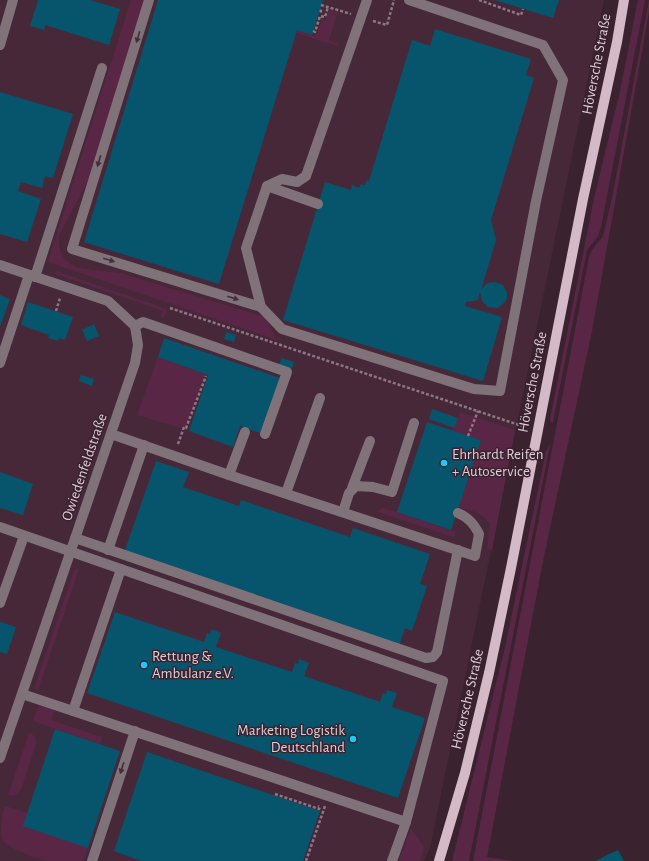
<svg xmlns="http://www.w3.org/2000/svg" width="649" height="861" font-family="'Alegreya Sans',sans-serif">
  <rect width="100%" height="100%" fill="#3a222f"/>
  <path fill="#472839" d="M0 0H604L430 848 424 861H0Z"/>
  <g fill="#592745">
    <path d="M131 0H145L88 180 59 236C58 253 63 262 79 268L120 273 265 317 277 340 48 262Z"/>
    <path d="M638 0H645L601 227 598 236 587 250 553 422 552 423 550 420 551 414 594 198 620 91Z"/>
    <path d="M649 0V12L592 331 542 566 487 857 513 861H473L589 257 592 250 603 236 612 198Z"/>
    <path d="M329 10 338 12 329 40 338 43V46L296 33 297 30 316 36 322 19 326 20Z"/>
    <path d="M56 271 167 309 164 318 161 317 163 311 55 274Z"/>
    <path d="M158 357 205 374 185 427 182 426 181 428 137 415Z"/>
    <path d="M460 412 515 430 492 550 487 549 490 524C482 512 472 511 458 507L481 440 453 431Z"/>
    <path d="M550 445 469 861H452L505 647 546 451Z"/>
    <path d="M382 508 397 512 455 532V536L454 537 450 536 378 512Z"/>
    <path d="M75 568 79 569 38 690 34 689Z"/>
    <path d="M38 707H49L55 709 51 720 102 737 100 744 33 721Z"/>
    <path d="M29 733C35 735 36 738 36 743L21 790 15 795H8Z"/>
    <path d="M5 806 28 813 88 848 83 861C71 861 60 861 49 861 38 860 7 848 2 839 0 829 1 815 5 806Z"/>
    <path d="M411 828 424 847 420 861H399Z"/>
  </g>
  <g fill="#07556d">
    <path d="M38 0H90L120 9 109 45 45 25 44 30 30 26Z"/>
    <path d="M158 0H323L312 35 297 30 219 284 84 242Z"/>
    <path d="M495 0H559L553 18Z"/>
    <path d="M435 29 531 59 526 75 534 78 491 220 496 240 481 290 487 283 495 282 503 285 507 293V298L505 302 498 308 488 307 482 301 480 292 478 300 466 302 465 306 502 317 483 381 283 320 325 182 351 190 352 185 359 188 361 184 365 185 367 180 369 181 412 40 430 46Z"/>
    <path d="M0 92 73 114 53 178 45 176 42 188 21 182 18 191 41 199 27 242 0 234Z"/>
    <path d="M0 295 10 299 0 327Z"/>
    <path d="M28 302 73 317 65 340 59 338 58 341 48 338 49 335 21 325Z"/>
    <path d="M94 324 99 336 87 341 82 330Z"/>
    <path d="M226 332 236 335 234 342 224 339Z"/>
    <path d="M164 338 280 378 260 433 240 426 233 447 189 431 208 375 158 357Z"/>
    <path d="M282 358 294 362 291 371 278 367Z"/>
    <path d="M81 375 94 379 92 386 79 381Z"/>
    <path d="M432 409 458 418 454 428 429 419Z"/>
    <path d="M427 422 481 440 451 530 397 512Z"/>
    <path d="M156 461 189 472 183 487 239 506 241 500 350 537 353 528 430 554 420 584 427 586 412 631 405 628 400 644 125 550Z"/>
    <path d="M0 472 33 484 23 515 0 508Z"/>
    <path d="M115 612 204 642 207 633 210 634 211 630H214L221 633 216 647 292 672 295 663 298 664 299 659 302 660 309 663 304 676 380 702 383 693 386 694 387 690 397 693 392 707 425 718 398 798 87 693Z"/>
    <path d="M0 622 16 627 7 654 0 652Z"/>
    <path d="M55 729 120 751 88 848 23 826Z"/>
    <path d="M147 752 320 811 303 861H141L114 851Z"/>
    <path d="M618 850 624 861H596L609 854Z"/>
  </g>
  <g fill="none" stroke-linecap="round" stroke-linejoin="round">
    <g stroke="#8c7883" stroke-width="2.5" stroke-dasharray="3 2" stroke-linecap="butt">
      <path d="M479 0 521 15 523 9"/>
      <path d="M321 5 351 14"/>
      <path d="M320 10 321 11 320 14"/>
      <path d="M373 21 387 25 394 0"/>
      <path d="M313 31 315 32 320 16 325 17 328 7"/>
      <path d="M170 308 525 427"/>
      <path d="M56 311 60 298"/>
      <path d="M468 436 478 411"/>
      <path d="M178 444 184 427 186 428 206 376"/>
      <path d="M275 794 319 809 320 807 318 806"/>
      <path d="M306 861 325 806"/>
    </g>
    <g stroke="#7f7279" stroke-width="10">
      <path d="M149 0 72 249 261 307"/>
      <path d="M367 0 306 176 297 182 282 179 267 186 246 248 261 307 282 329 474 389 500 391 536 201 563 80 543 45 409 0"/>
      <path d="M0 45 13 0"/>
      <path d="M267 186 318 204"/>
      <path d="M0 265 108 301 135 326 138 345 135 363 0 758"/>
      <path d="M35 277 102 68"/>
      <path d="M135 326 143 322 287 372 265 434"/>
      <path d="M0 363 29 275"/>
      <path d="M111 434 229 475 475 556 479 534C474 524 469 518 458 513"/>
      <path d="M229 475 245 432"/>
      <path d="M352 488 370 441"/>
      <path d="M286 493 320 398"/>
      <path d="M343 512 349 493 356 486 373 487 392 492 414 423"/>
      <path d="M0 527 443 681 406 822 392 861"/>
      <path d="M75 538 426 658 433 657 437 652 458 550"/>
      <path d="M108 550 144 445"/>
      <path d="M0 603 24 536"/>
      <path d="M22 694 406 822"/>
      <path d="M73 711 121 569"/>
      <path d="M92 861 135 731"/>
    </g>
    <path stroke="#d4b9c7" stroke-width="10" d="M439 861 465 773 489 673 511 568 583 199 617 42 624 0"/>
  </g>
  <defs><path id="oneway-solid" d="M-6-.8H1V-3.2L6.5 0L1 3.2V.8H-6Z"/></defs>
  <g fill="#442e3a">
    <use href="#oneway-solid" transform="translate(138 37) rotate(107)"/>
    <use href="#oneway-solid" transform="translate(99 161) rotate(107)"/>
    <use href="#oneway-solid" transform="translate(109 260) rotate(17)"/>
    <use href="#oneway-solid" transform="translate(233 298) rotate(17)"/>
    <use href="#oneway-solid" transform="translate(122 768) rotate(108)"/>
  </g>
  <g fill="#1cc9fc" stroke="#3a222f" stroke-width="1.5">
    <circle cx="444" cy="463" r="4"/>
    <circle cx="144" cy="665" r="4"/>
    <circle cx="353" cy="739" r="4"/>
  </g>
  <g text-anchor="middle" stroke-width="3" stroke-linejoin="round" paint-order="stroke">
    <g font-size="15" fill="#deced6" stroke="#3a222f">
      <text transform="translate(596 64) rotate(-79)" y="5">Höversche Straße</text>
      <text transform="translate(532 382) rotate(-79)" y="5">Höversche Straße</text>
      <text transform="translate(84 467) rotate(-71)" y="5">Owiedenfeldstraße</text>
      <text transform="translate(467 699) rotate(-77)" y="5">Höversche Straße</text>
    </g>
    <g font-size="15" fill="#deced6" stroke="#3a222f" text-anchor="start">
      <text x="452" y="459">Ehrhardt Reifen<tspan x="452" dy="17">+ Autoservice</tspan></text>
      <text x="152" y="661">Rettung &amp;<tspan x="152" dy="17">Ambulanz e.V.</tspan></text>
      <text x="345" y="735" text-anchor="end">Marketing Logistik<tspan x="345" dy="17">Deutschland</tspan></text>
    </g>
  </g>
</svg>
